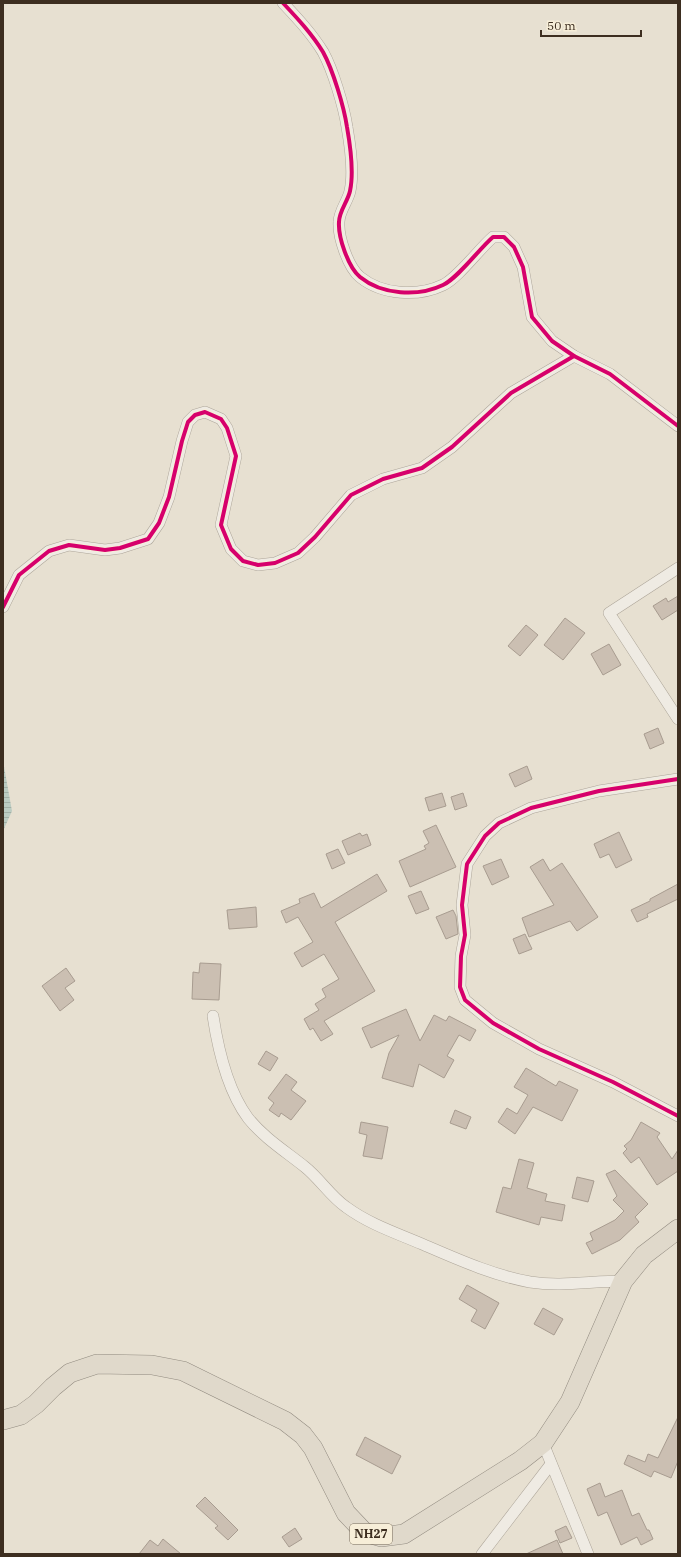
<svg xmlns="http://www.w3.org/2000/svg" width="681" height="1557" font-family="'IBM Plex Serif',serif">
  <defs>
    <pattern id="water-rules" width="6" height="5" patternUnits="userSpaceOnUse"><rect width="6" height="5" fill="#bcccc2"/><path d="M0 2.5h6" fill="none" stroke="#a2b0a6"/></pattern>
  </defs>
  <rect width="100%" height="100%" fill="#e7e0d1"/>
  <path fill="url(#water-rules)" d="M3 761 12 811 3 831Z"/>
  <g fill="#cbbfb2" stroke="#a89c90">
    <path d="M678 596V610L662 620 653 606 666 598 668 602Z"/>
    <path d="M565 618 585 633 563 660 544 645Z"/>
    <path d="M526 625 538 635 520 656 508 646Z"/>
    <path d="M609 644 621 665 603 675 591 654Z"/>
    <path d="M658 728 664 743 650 749 644 734Z"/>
    <path d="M527 766 532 779 515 787 509 774Z"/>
    <path d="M442 793 446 806 429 811 425 798Z"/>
    <path d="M463 793 467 806 455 810 451 797Z"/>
    <path d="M436 825 456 867 410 887 399 861 426 849 424 846 429 843 423 831Z"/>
    <path d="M619 832 632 860 616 868 609 854 600 858 594 844Z"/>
    <path d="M360 833 362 836 367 834 371 845 348 855 342 841Z"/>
    <path d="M338 849 345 863 332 869 326 854Z"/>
    <path d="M501 859 509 877 492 885 483 866Z"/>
    <path d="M543 859 550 871 562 863 598 917 577 931 570 921 529 937 522 918 554 905 530 867Z"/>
    <path d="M377 874 387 891 335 922 375 991 324 1021 333 1034 321 1041 313 1028 310 1030 304 1019 319 1010 315 1004 326 997 322 989 339 979 324 954 302 967 294 953 313 942 298 917 286 923 281 911 300 903 299 899 314 893 321 908Z"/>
    <path d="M678 884V899L647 914 648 917 637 922 631 910 650 901V899Z"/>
    <path d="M421 891 429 909 416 914 408 896Z"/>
    <path d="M256 907 257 927 229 929 227 910Z"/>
    <path d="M453 910 456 916 458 934 446 939 436 917Z"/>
    <path d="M525 934 532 949 519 954 513 939Z"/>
    <path d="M200 963 221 964 219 1000 192 999 193 972 199 973Z"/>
    <path d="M66 968 75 981 65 988 74 1000 60 1011 42 986Z"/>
    <path d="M406 1009 420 1041 434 1015 446 1021 449 1016 476 1030 470 1041 459 1035 447 1056 454 1060 444 1078 419 1064 413 1087 382 1078 389 1053 399 1035 371 1048 362 1028Z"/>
    <path d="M266 1051 278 1058 270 1071 258 1064Z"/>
    <path d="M526 1068 556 1086 559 1081 578 1090 562 1121 533 1107 515 1134 498 1122 507 1108 517 1114 528 1095 514 1087Z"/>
    <path d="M286 1074 297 1082 291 1090 306 1101 291 1120 281 1113 279 1117 269 1110 274 1103 268 1098Z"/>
    <path d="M455 1110 471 1117 466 1129 450 1123Z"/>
    <path d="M361 1122 388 1127 382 1159 363 1156 367 1135 359 1133Z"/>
    <path d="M641 1122 660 1133 657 1137 672 1159 678 1150V1171L657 1185 639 1157 631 1163 623 1153 627 1149 624 1146 631 1140Z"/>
    <path d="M519 1159 534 1163 527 1188 547 1194 545 1201 565 1205 562 1221 541 1217 539 1225 496 1212 503 1187 511 1189Z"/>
    <path d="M615 1170 648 1204 635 1217 639 1222 620 1240 592 1254 586 1243 593 1240 590 1233 615 1220 624 1211 613 1200 617 1196 606 1174Z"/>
    <path d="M577 1177 594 1181 588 1202 572 1198Z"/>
    <path d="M467 1285 499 1303 485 1329 471 1321 477 1310 459 1299Z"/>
    <path d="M543 1308 563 1319 554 1335 534 1324Z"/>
    <path d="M678 1417V1461L671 1478 654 1471 651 1477 624 1464 628 1455 645 1462 648 1454 658 1458Z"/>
    <path d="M365 1437 401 1456 392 1474 356 1455Z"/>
    <path d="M600 1483 605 1497 622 1490 632 1516 639 1513 647 1530H649L653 1539 641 1545 637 1537 621 1545 607 1512 598 1516 587 1489Z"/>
    <path d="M205 1497 238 1530 228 1540 215 1528 218 1526 196 1506Z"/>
    <path d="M566 1526 572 1538 560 1543 555 1531Z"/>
    <path d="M295 1528 302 1539 289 1547 282 1537Z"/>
    <path d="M163 1539 181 1554H139L150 1540 158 1546Z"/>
    <path d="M557 1540 563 1554H526Z"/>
  </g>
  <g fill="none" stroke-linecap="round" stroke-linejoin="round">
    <g stroke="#ada599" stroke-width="12">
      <g id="minor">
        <path d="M283 3C298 19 312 34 323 52 333 70 344 107 347 127 350 144 354 173 350 191 348 201 339 211 339 222 338 237 348 267 360 277 382 295 418 297 443 285 458 278 479 249 493 237H504L514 247 523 267 532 317 552 341 574 356 610 374 678 426"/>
        <path d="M678 568 609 613 678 719"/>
        <path d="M3 607 19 575 49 551 69 545 105 550 120 548 148 539 159 523 169 497 182 441 188 422 195 415 205 412 221 419 227 428 236 456 221 525 231 549 243 561 258 565 275 563 298 553 315 537 351 495 383 479 422 468 452 447 511 393 574 356"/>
        <path d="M678 779 599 791 531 808 499 823 485 836 467 864 462 905 465 935 461 956 460 987 465 1000 493 1023 539 1049 613 1082 678 1116"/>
        <path d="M213 1016C218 1049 228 1091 248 1118 264 1138 285 1151 305 1167 320 1179 331 1197 346 1207 369 1224 396 1233 422 1244 457 1259 492 1275 530 1282 561 1287 591 1281 623 1281"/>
        <path d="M543 1443 588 1554"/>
        <path d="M482 1554 551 1464"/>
      </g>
    </g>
    <g stroke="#928b80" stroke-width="20">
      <path id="trunk" d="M3 1420 21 1415 36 1404 53 1387 70 1373 97 1364 152 1365 183 1371 285 1421 303 1435 313 1448 346 1513 364 1532 381 1537 404 1534 520 1461 543 1443 570 1402 623 1281 644 1255 678 1229"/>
    </g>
    <use href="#minor" stroke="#efebe3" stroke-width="11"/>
    <use href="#trunk" stroke="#e0d9cb" stroke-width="19"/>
    <g stroke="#f7eed8" stroke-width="6">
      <g id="cycleway">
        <path d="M283 3C298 19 312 34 323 52 333 70 344 107 347 127 350 144 354 173 350 191 348 201 339 211 339 222 338 237 348 267 360 277 382 295 418 297 443 285 458 278 479 249 493 237H504L514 247 523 267 532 317 552 341 574 356 610 374 678 426"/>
        <path d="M3 607 19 575 49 551 69 545 105 550 120 548 148 539 159 523 169 497 182 441 188 422 195 415 205 412 221 419 227 428 236 456 221 525 231 549 243 561 258 565 275 563 298 553 315 537 351 495 383 479 422 468 452 447 511 393 574 356"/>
        <path d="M678 779 599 791 531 808 499 823 485 836 467 864 462 905 465 935 461 956 460 987 465 1000 493 1023 539 1049 613 1082 678 1116"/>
      </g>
    </g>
    <use href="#cycleway" stroke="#d6006c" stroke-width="4"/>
  </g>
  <g text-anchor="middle" stroke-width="3.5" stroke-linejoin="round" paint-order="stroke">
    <rect fill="#f7eed8" stroke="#756857" stroke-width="1" x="350" y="1524" width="42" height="20" rx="3"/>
    <g font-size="12" font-weight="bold" fill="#3d2e20">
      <text x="371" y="1538">NH27</text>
    </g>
  </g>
  <rect width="681" height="1557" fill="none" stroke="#3d2e20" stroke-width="8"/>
  <path d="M541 30v6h100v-6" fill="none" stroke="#3d2e20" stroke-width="2"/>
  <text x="547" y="30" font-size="12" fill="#3d2e20" stroke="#f7eed8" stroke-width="3" paint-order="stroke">50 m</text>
</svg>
